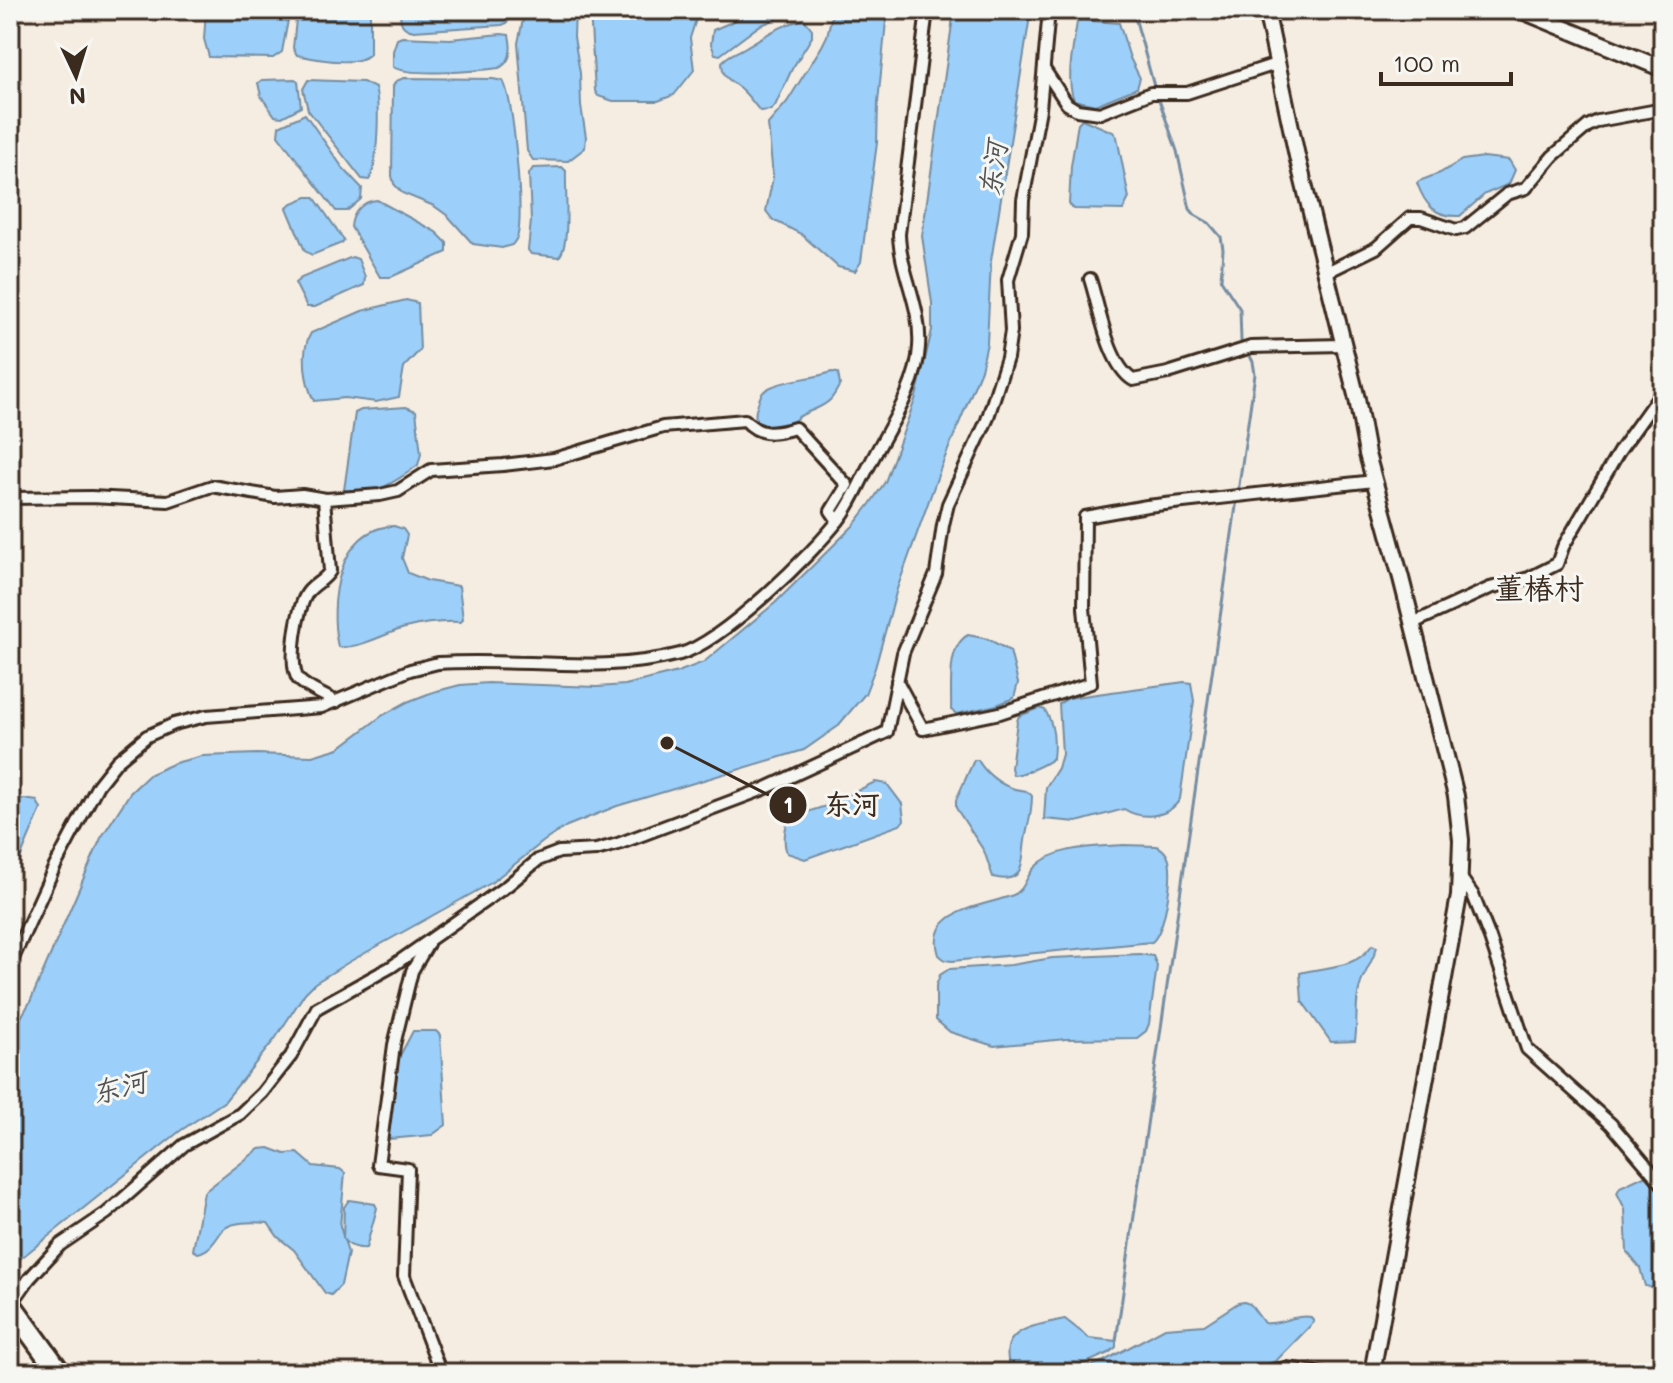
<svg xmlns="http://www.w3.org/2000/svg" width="1673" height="1383" font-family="Mali,'LXGW WenKai TC',sans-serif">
  <rect width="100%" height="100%" fill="#f6ede2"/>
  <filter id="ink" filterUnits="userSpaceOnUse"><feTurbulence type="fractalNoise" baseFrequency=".0125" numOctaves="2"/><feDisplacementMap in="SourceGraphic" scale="16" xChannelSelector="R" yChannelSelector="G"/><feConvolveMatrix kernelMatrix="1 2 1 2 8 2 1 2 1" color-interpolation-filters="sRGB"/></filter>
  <g filter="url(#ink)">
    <g fill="#9ccff9" stroke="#758da1" stroke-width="2">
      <path d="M206 10H290L282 52 273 58 209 57 204 39Z"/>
      <path d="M297 10H370V54C357 68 315 59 297 55L293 48Z"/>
      <path d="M400 10H513L507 23 502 25 414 31C401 29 400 22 400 10Z"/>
      <path d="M525 10H575L574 37 580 73 581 106 586 137 585 148 568 161 533 160 527 151 518 43Z"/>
      <path d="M590 10H699L690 38 694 70 674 95 658 101H613L598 96 595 91Z"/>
      <path d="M759 10H799L759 26 720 55 715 54 711 44 713 30Z"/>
      <path d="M833 10H880L886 21 878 103 877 143 861 262 855 271 838 267 801 234 773 220 766 211 773 177 768 124 787 102 822 46 827 36Z"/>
      <path d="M954 10H1031L991 261 987 343 981 370 941 467 897 589 875 668 865 694 837 727 804 750 617 806 567 826 544 841 491 883 349 962 315 983 305 993 275 1039 225 1101 180 1131 10 1267V1036L30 1002 101 838 130 793 150 774 175 763 202 756 257 754 312 756 339 748 383 715 407 702 433 692 460 685 488 683 597 687 625 685 678 672 704 662 775 603 853 526 870 504 885 482 916 397 932 330V303L922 236Z"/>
      <path d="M804 19 812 29V37L792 69 775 106 771 110 760 111C754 104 748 95 741 89 730 80 722 78 722 62 729 54 736 53 744 48 766 35 779 26 804 19Z"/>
      <path d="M1080 20 1119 23 1130 58 1140 78 1137 88 1095 105 1074 100C1065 78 1074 45 1077 22Z"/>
      <path d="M501 34 509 35C512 48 512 62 499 68 478 71 409 77 393 67V51L397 39 402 37 450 39Z"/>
      <path d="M404 78 493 79 503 81C514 100 523 211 518 234 517 240 515 241 512 245L502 248 473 244 448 216 434 206 402 193 394 184 392 176 393 86 396 81Z"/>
      <path d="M295 79 298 81 301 107 282 117 275 116 261 96 258 83 262 80Z"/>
      <path d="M308 80 363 82 375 88C380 104 378 167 369 180L362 179 308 110 303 89Z"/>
      <path d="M305 114 343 168 362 188 361 199 347 211H336L278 135 279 126Z"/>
      <path d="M1082 119 1113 132 1117 137 1129 198 1123 210 1074 209 1069 204 1071 166 1078 123Z"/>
      <path d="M1484 157 1509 160 1515 170 1509 184 1485 194 1460 216C1435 217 1425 205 1417 183L1419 181 1440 173 1462 160Z"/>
      <path d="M533 168 562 167 566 171C565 192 571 244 559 257L531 254 528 250 531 221 529 174Z"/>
      <path d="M307 197H314L344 240 342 243 312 255 305 251 287 208 290 204Z"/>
      <path d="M377 200 436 232 447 243V252L391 277H380L351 227C352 213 362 201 377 200Z"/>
      <path d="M352 257 358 259 365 277 364 285 315 307H307L295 283 301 278Z"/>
      <path d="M406 300 418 303 420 350 404 367 399 397 376 402 345 398 314 401C305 383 300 350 311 333L362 311Z"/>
      <path d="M832 372 838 373 840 385C837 389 834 396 830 400 822 408 811 410 802 415 796 418 792 423 787 426 769 434 750 429 757 406 760 397 761 391 771 387 788 379 812 379 832 372Z"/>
      <path d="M406 407 416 411 421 454 418 465C397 481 372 499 344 490L355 413 361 410Z"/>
      <path d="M394 526 403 529 407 535 402 558 408 573 428 581 459 586 463 619 461 622C442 621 424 623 405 628 383 634 360 649 338 647 328 604 338 527 394 526Z"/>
      <path d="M968 635 988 639 1010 651 1018 683 1014 698 997 705 957 714 951 710C952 688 946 647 968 635Z"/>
      <path d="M1184 682 1191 683 1194 701 1180 799C1169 818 1141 820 1124 809L1077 822 1044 819 1046 787 1058 768 1062 754 1059 704 1068 698Z"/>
      <path d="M1040 708 1045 710C1054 724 1055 742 1053 758 1047 764 1022 775 1013 775L1011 768 1017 721 1019 716Z"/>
      <path d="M974 760H978C985 773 1000 785 1015 789 1023 791 1027 789 1032 796 1032 810 1029 822 1026 835 1021 857 1028 886 993 877L984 851 956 808V800Z"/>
      <path d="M875 782 887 784 902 804 904 820 900 825 805 859 787 853C783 843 784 825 791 817L826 806Z"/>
      <path d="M10 797 37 801 41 809 14 873 10 875Z"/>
      <path d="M1123 845 1157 846C1163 849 1167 853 1169 860 1173 877 1165 931 1152 942L952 961 945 960 939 955C924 909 983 907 1013 895 1025 891 1026 875 1035 867 1055 846 1096 847 1123 845Z"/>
      <path d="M1372 945 1377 947C1373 960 1366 970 1361 983 1354 1001 1358 1022 1355 1041L1331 1042 1302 1001 1300 973C1324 966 1357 969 1372 945Z"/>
      <path d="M1139 954 1153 956 1157 966 1149 1024 1146 1031 1137 1038 1066 1039 994 1046 950 1032 936 1020V986L940 975 949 969 1011 965 1052 958Z"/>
      <path d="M413 1031H436L440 1035 446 1125 432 1135 389 1139 387 1137 396 1063Z"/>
      <path d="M269 1148 285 1154 298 1153 313 1166 340 1169 345 1173 340 1226 348 1253 341 1285 331 1295 325 1293 294 1250 278 1237 268 1223C256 1222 230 1221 222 1231 215 1240 211 1250 198 1253L193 1250 204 1192 259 1149Z"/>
      <path d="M1646 1175 1661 1193 1657 1204 1663 1232V1286L1654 1288 1645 1286 1640 1268 1627 1252 1625 1209 1617 1193 1620 1187Z"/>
      <path d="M349 1200 375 1204 377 1208 366 1248C358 1249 348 1246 343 1239L344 1207Z"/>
      <path d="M1244 1302 1250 1304 1264 1323C1281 1325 1294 1314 1311 1317L1314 1322 1276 1361 1240 1373H1073L1104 1361 1165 1328 1204 1325 1238 1303Z"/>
      <path d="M1065 1319 1089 1338 1116 1341V1347L1109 1353 1063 1373H1010C1009 1365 1006 1354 1008 1347 1013 1326 1048 1323 1065 1319Z"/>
    </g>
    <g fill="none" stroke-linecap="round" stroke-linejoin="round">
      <g stroke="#758da1" stroke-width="3">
        <path d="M1133 10 1155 90"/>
        <path d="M1158 97 1177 151 1190 209 1195 215 1209 223 1221 237 1223 249 1221 280 1240 309 1241 341 1244 346"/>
        <path d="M1116 1341 1255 374 1253 362 1248 352"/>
      </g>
      <g stroke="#3b2a1e" stroke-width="16">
        <g id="street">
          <path d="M1044 69 1067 104 1077 110 1100 113 1151 93H1187L1276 64"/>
          <path d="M1327 272 1376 248 1410 218H1421L1456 230 1465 228 1507 194 1526 188 1553 156 1588 126 1598 121 1663 109"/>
          <path d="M1090 279C1099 306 1108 365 1133 380L1168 373 1251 347 1344 345"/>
          <path d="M10 498 91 497 168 501 212 486 275 497 302 495 326 499 380 495 398 491 431 470 503 465 554 459 663 427 745 420C760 437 775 434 795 428L847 485 831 511 838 521"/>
          <path d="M324 499 330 571C324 581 315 583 308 592 297 606 288 664 298 679 307 689 325 695 336 702"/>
          <path d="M1413 623 1490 588 1529 578 1557 564 1563 547 1620 450 1663 390"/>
          <path d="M897 681 923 729 1000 713 1091 683 1084 608 1085 517 1147 506 1374 481"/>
          <path d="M1461 878 1473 895 1490 938 1527 1049 1611 1124 1663 1185"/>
          <path d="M428 944 412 971 394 1045 378 1165 408 1169 404 1276 441 1373"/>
          <path d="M10 965 54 868 98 785 117 761 147 736 174 724 206 716 322 707 410 670 438 663C519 657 600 675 680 654 722 642 813 554 841 517 853 501 860 482 870 464 888 428 917 388 919 347 922 306 900 273 899 234L927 10"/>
          <path d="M10 1306 29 1279 60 1245 107 1213 184 1145 240 1114 262 1093 291 1056 317 1008 391 967 508 885 538 860 559 852 596 850 618 844 764 789 887 732 903 653 936 574 943 525 948 504 987 420 1007 358 1011 331 1008 280 1022 233 1023 200 1040 109 1049 10"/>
          <path d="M1256 1373 1286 1368 1322 1373"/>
        </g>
      </g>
      <g stroke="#3b2a1e" stroke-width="20">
        <g id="secondary">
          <path d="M1266 10 1297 156 1357 399 1367 454 1401 578 1456 796 1461 840 1459 896 1372 1373"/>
          <path d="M1520 10 1663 69"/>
        </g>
      </g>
      <g stroke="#3b2a1e" stroke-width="26">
        <path id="highway" d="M10 1304 60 1373"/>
      </g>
      <use href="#street" stroke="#f6f6f2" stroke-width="10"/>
      <use href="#secondary" stroke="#f6f6f2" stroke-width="14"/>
      <use href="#highway" stroke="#f6f6f2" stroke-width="20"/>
    </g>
  </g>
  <g text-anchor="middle" stroke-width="6" stroke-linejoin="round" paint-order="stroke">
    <g font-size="28" font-style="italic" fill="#535355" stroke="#f6f6f2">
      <text transform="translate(993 169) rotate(-82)" y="10">东河</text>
      <text transform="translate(119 1087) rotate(-14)" y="10">东河</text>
    </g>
    <g font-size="30" fill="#3b2a1e" stroke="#f6f6f2">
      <text x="1539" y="599">董椿村</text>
    </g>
  </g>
  <path fill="none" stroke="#3b2a1e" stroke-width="3" d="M667 743L788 805"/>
  <g fill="#3b2a1e" stroke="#f6f6f2" stroke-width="3">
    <circle cx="667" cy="743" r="8"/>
    <circle cx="788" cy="805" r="20"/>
  </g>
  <g font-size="24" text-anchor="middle" font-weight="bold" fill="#fff">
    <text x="788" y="813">1</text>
  </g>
  <g font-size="28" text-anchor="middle" font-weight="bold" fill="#3b2a1e" stroke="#f6f6f2" stroke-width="6" stroke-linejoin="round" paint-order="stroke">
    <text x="852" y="814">东河</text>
  </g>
  <rect width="1673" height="1383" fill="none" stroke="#f6f6f2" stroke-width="40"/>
  <rect x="20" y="20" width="1633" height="1343" fill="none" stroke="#3b2a1e" stroke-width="3" filter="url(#ink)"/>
  <g transform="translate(76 76) rotate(176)" stroke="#f6f6f2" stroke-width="6" paint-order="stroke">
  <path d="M0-6L14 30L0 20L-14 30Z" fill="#3b2a1e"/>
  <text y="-12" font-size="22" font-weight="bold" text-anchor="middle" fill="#3b2a1e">N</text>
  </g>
  <path d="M1381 72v12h130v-12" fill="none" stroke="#3b2a1e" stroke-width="4"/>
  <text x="1393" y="72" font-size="24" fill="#3b2a1e" stroke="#f6f6f2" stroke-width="6" paint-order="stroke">100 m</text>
</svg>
